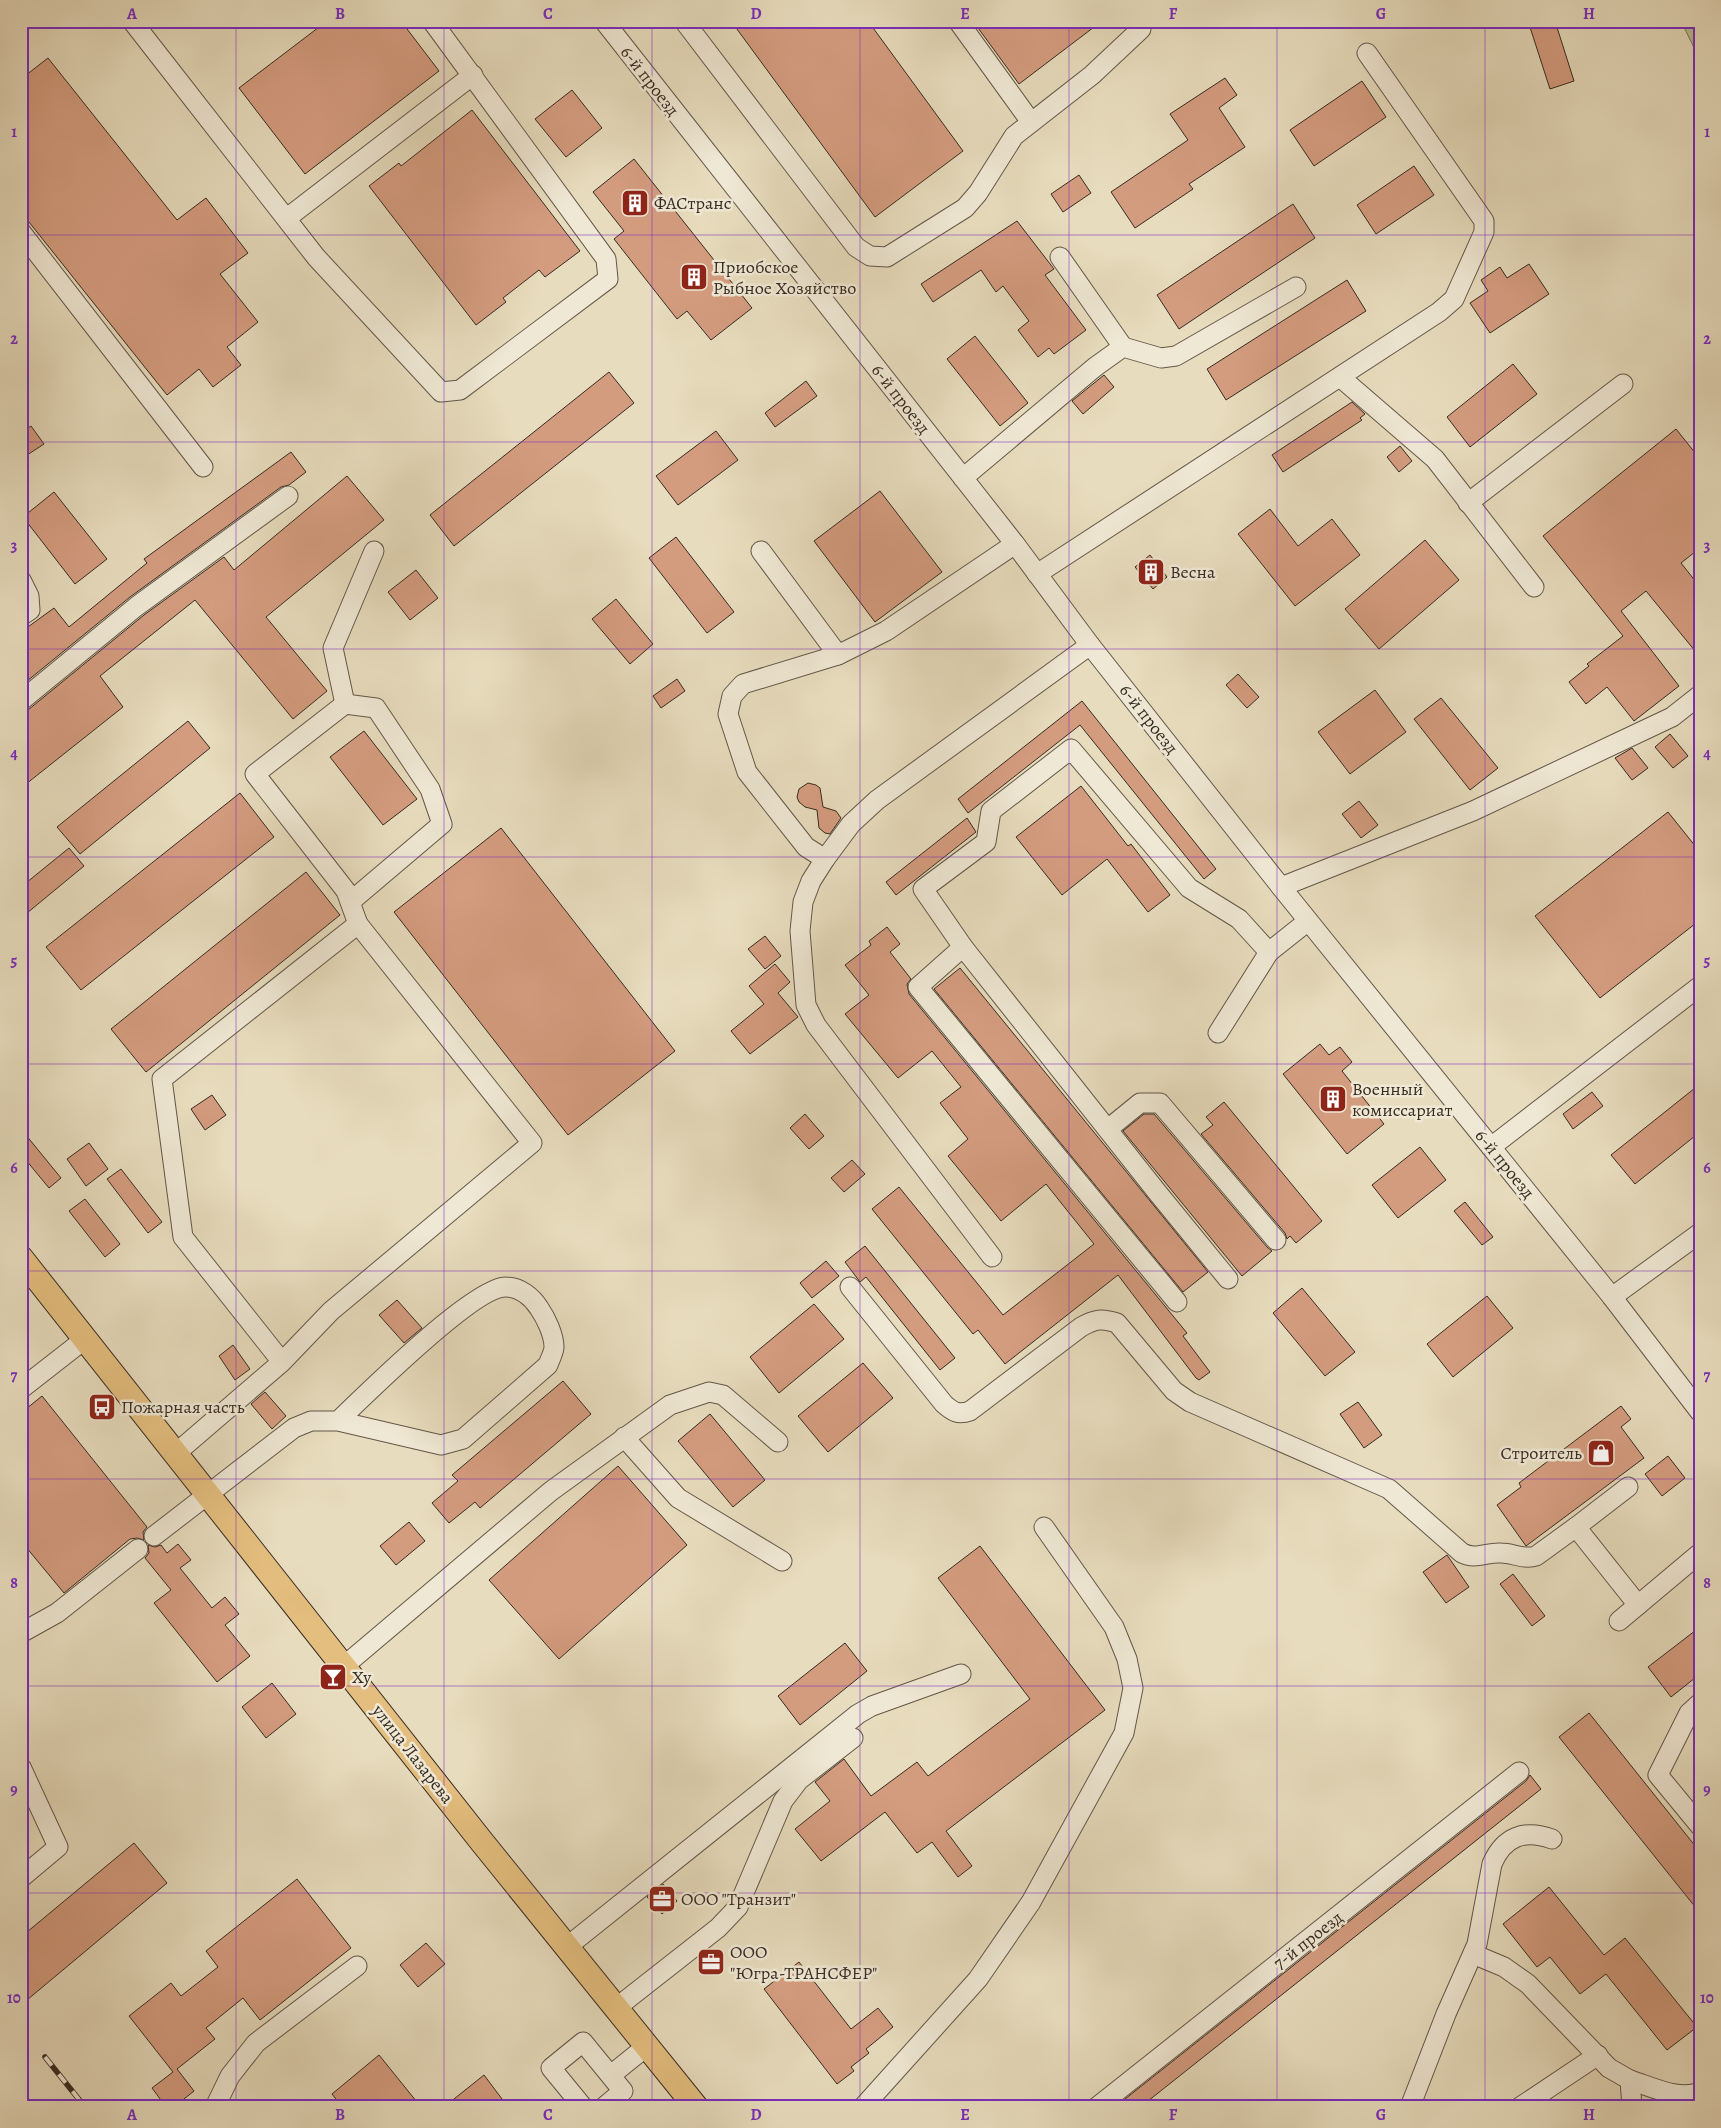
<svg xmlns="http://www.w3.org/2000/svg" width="1721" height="2128" font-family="Alegreya,serif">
  <rect width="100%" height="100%" fill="#e7dcbd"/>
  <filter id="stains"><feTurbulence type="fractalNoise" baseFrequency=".004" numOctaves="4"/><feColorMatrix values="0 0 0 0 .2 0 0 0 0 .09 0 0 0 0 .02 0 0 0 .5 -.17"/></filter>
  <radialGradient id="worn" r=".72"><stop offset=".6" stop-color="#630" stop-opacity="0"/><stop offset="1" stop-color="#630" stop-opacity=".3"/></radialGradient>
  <path fill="#babf8d" stroke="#787558" d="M1681 21H1700V60Z"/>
  <g fill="#d49c7f" stroke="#372b22">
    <path d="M327 21H401L439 71 305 174 239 88Z"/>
    <path d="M731 21H868L963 151 875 217Z"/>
    <path d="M973 21H1102L1019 84Z"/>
    <path d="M1528 21H1555L1574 81 1550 89Z"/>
    <path d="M48 58 177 220 206 198 248 253 220 274 258 322 227 347 241 365 213 387 199 369 167 395 21 212V79Z"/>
    <path d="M1225 78 1237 95 1219 108 1245 147 1189 184 1193 189 1135 228 1111 192 1188 140 1170 114Z"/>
    <path d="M1362 81 1386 117 1314 166 1290 130Z"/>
    <path d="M572 90 602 128 566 157 535 119Z"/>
    <path d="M472 110 580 251 545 277 539 270 503 298 506 302 476 325 369 186 399 163 401 166Z"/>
    <path d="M634 159 752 308 711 340 687 311 677 319 614 239 624 231 593 192Z"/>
    <path d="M1414 166 1434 195 1376 234 1357 205Z"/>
    <path d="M1079 175 1091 193 1063 212 1051 194Z"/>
    <path d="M1293 204 1315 238 1179 329 1157 295Z"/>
    <path d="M1017 221 1054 269 1045 275 1086 330 1054 354 1049 348 1038 357 1018 330 1029 321 1003 286 996 292 981 270 933 302 921 284Z"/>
    <path d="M1529 264 1549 294 1490 333 1470 303 1488 291 1481 280 1500 267 1507 278Z"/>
    <path d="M1347 280 1366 311 1226 400 1207 369Z"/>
    <path d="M975 336 1028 403 1000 426 947 359Z"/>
    <path d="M1513 364 1537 394 1470 447 1447 417Z"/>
    <path d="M609 372 634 403 454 546 430 515Z"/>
    <path d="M1104 375 1114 387 1083 414 1072 401Z"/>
    <path d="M806 381 817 396 775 427 765 413Z"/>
    <path d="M1352 402 1365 414 1360 418 1362 420 1283 472 1272 455Z"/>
    <path d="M31 426 44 444 21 459V433Z"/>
    <path d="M1676 429 1700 459V548L1681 563 1700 587V657L1646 591 1621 611 1679 686 1634 721 1607 687 1586 704 1569 682 1589 666 1587 664 1623 636 1543 536Z"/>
    <path d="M716 431 738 460 678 505 656 476Z"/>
    <path d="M1400 446 1412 461 1399 472 1387 457Z"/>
    <path d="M291 452 306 472 289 485 281 487 130 597 21 686V632L54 608 69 627 147 563 144 559Z"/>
    <path d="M347 476 384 520 266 617 327 691 293 719 195 600 100 676 123 707 21 788V712L28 710 144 615 224 557 234 570Z"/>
    <path d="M880 491 942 572 875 622 814 541Z"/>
    <path d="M54 492 107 559 75 584 23 517Z"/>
    <path d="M1270 509 1298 546 1332 519 1360 555 1295 606 1238 534Z"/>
    <path d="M676 537 734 612 707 633 649 558Z"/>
    <path d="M1425 540 1459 580 1379 649 1345 609Z"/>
    <path d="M1150 555 1167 577 1153 589 1135 567Z"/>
    <path d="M416 570 438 598 410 620 388 592Z"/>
    <path d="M616 599 653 644 630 664 592 619Z"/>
    <path d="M1238 674 1259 697 1247 708 1226 685Z"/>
    <path d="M677 679 685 691 661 708 653 696Z"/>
    <path d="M1375 690 1406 732 1350 774 1318 732Z"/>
    <path d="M1441 698 1498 768 1470 790 1414 719Z"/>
    <path d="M1082 701 1216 869 1204 879 1080 725 968 813 958 799Z"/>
    <path d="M188 721 210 748 80 854 57 827Z"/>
    <path d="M364 731 417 799 383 825 330 757Z"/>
    <path d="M1670 734 1688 756 1673 768 1655 747Z"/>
    <path d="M1632 748 1648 768 1632 780 1615 758Z"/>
    <path d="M808 783 816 785 820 788 823 807 836 811 841 818 830 834 825 833 819 828 817 810 805 807 799 802 797 797 799 789Z"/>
    <path d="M1081 786 1128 846 1131 844 1170 895 1148 912 1107 859 1062 895 1016 837Z"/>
    <path d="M240 793 274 837 81 990 46 947Z"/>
    <path d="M1359 801 1378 825 1361 838 1342 814Z"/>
    <path d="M1668 812 1700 852V920L1600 998 1535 916Z"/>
    <path d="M967 818 976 832 896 895 886 882Z"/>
    <path d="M501 828 675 1051 568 1135 394 912Z"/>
    <path d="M69 848 84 866 21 918V887Z"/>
    <path d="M306 872 340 915 146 1072 111 1029Z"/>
    <path d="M887 927 900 944 890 952 911 979 907 984 909 994 1187 1333 1183 1336 1210 1372 1199 1380 1196 1378 1118 1275 1005 1364 978 1330 973 1334 872 1209 899 1187 1003 1315 1094 1244 1046 1184 1001 1221 948 1156 968 1139 940 1103 961 1087 932 1051 898 1078 845 1014 869 995 845 965 871 945 869 941Z"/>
    <path d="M765 936 781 956 765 969 748 949Z"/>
    <path d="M775 964 790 982 778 993 798 1017 750 1054 731 1031 764 1004 749 986Z"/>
    <path d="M960 968 1208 1272 1183 1292 934 989Z"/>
    <path d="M1320 1044 1329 1055 1340 1047 1352 1062 1342 1071 1384 1124 1347 1154 1283 1074Z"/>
    <path d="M1700 1084V1132L1635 1184 1611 1155Z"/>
    <path d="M1592 1092 1603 1106 1573 1129 1563 1114Z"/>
    <path d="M212 1095 226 1115 205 1130 191 1109Z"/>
    <path d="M1224 1102 1322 1221 1296 1243 1290 1236 1287 1239 1285 1233 1201 1134 1213 1125 1206 1117Z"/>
    <path d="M805 1114 824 1136 809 1149 790 1128Z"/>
    <path d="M1144 1114H1154L1267 1247 1272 1251 1242 1276 1123 1131Z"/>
    <path d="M21 1129 61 1178 49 1188 21 1154Z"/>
    <path d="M89 1143 108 1169 86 1186 67 1159Z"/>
    <path d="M1420 1147 1446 1180 1398 1218 1372 1185Z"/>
    <path d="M852 1160 865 1174 844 1192 831 1178Z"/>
    <path d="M121 1169 162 1222 148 1233 107 1179Z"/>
    <path d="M85 1199 120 1244 105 1257 69 1211Z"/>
    <path d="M1465 1202 1493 1237 1482 1245 1454 1211Z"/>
    <path d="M865 1246 955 1358 940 1370 866 1277 860 1282 845 1262Z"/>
    <path d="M826 1261 839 1276 812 1298 800 1283Z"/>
    <path d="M1302 1288 1355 1352 1325 1376 1273 1313Z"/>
    <path d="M1487 1296 1513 1328 1453 1377 1427 1344Z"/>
    <path d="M397 1300 422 1328 404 1343 379 1315Z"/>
    <path d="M814 1304 844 1339 779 1393 750 1357Z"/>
    <path d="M233 1345 250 1369 235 1380 219 1356Z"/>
    <path d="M863 1363 893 1398 828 1452 798 1416Z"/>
    <path d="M563 1381 591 1414 480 1508 475 1502 449 1523 432 1503 458 1481 452 1475Z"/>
    <path d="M265 1392 286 1416 272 1429 251 1404Z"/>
    <path d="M42 1396 147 1527 143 1532 144 1540 137 1538 130 1539 64 1593 21 1541V1413Z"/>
    <path d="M1358 1402 1382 1435 1364 1448 1340 1414Z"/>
    <path d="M1621 1406 1631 1419 1621 1427 1644 1458 1526 1546 1497 1505 1521 1487 1519 1483Z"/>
    <path d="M710 1414 765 1480 733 1507 678 1441Z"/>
    <path d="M1668 1456 1685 1478 1662 1496 1645 1474Z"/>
    <path d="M618 1466 687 1545 559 1659 489 1580Z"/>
    <path d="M409 1522 425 1541 396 1565 380 1546Z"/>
    <path d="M178 1544 191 1560 180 1568 212 1608 225 1597 239 1614 225 1625 250 1656 217 1682 154 1603 171 1590 145 1558 149 1553 148 1545 155 1547 161 1545 167 1553Z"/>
    <path d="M980 1546 1105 1710 946 1831 972 1866 958 1877 932 1842 917 1853 885 1812 821 1861 795 1829 830 1801 815 1782 844 1759 871 1796 917 1762 928 1776 1030 1699 938 1578Z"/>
    <path d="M1447 1555 1469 1587 1446 1603 1423 1572Z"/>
    <path d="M1513 1574 1545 1616 1532 1626 1500 1584Z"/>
    <path d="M1700 1627V1674L1671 1697 1648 1667Z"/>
    <path d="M845 1643 867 1671 800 1725 778 1696Z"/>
    <path d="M272 1683 296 1714 266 1738 242 1707Z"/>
    <path d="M1589 1713 1700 1852V1913L1559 1737Z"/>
    <path d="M1530 1775 1541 1789 1148 2101 1153 2107H1115L1526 1781Z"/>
    <path d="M134 1843 167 1883 21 2005V1937Z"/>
    <path d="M297 1879 351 1948 260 2020 243 1998 206 2028 215 2039 177 2069 194 2091 184 2099 191 2107H166L152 2088 173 2072 129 2016 171 1983 181 1996 218 1967 206 1951Z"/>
    <path d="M663 1884 677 1901 662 1914 647 1897Z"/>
    <path d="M1549 1887 1604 1955 1625 1938 1697 2027 1667 2050 1606 1974 1580 1994 1550 1957 1537 1967 1503 1924Z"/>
    <path d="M426 1943 445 1964 418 1987 400 1965Z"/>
    <path d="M799 1962 851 2029 878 2008 893 2027 866 2049 869 2053 851 2067 854 2071 837 2084 764 1989Z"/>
    <path d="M379 2055 421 2107H342L332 2094Z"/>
    <path d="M484 2075 508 2107H444Z"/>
  </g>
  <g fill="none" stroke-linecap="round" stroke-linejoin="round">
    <g stroke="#635749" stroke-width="21">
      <g id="minor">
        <path d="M132 21 316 257 441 392 460 390 608 279 606 259 432 21"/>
        <path d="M604 21 1015 544 1090 645 1281 887 1612 1297 1700 1412"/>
        <path d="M684 21 856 247 870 256 887 257 965 208 978 193 1014 136 1092 75 1141 29 1135 21"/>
        <path d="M958 21 1031 122"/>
        <path d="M287 218 473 75"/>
        <path d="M21 232 203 467"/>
        <path d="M1060 257 1123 347"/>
        <path d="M1340 377 1435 459 1534 587"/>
        <path d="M963 478 1095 367 1123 347 1161 358 1176 356 1296 287"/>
        <path d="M1468 503 1623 384"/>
        <path d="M761 551 838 655 886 631 1015 544"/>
        <path d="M1037 574 1439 312 1454 299 1484 232V221L1367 53"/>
        <path d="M21 580 29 596 30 610 21 616"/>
        <path d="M21 701 137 606 288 496"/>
        <path d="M345 704 333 648 374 551"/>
        <path d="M825 859 806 847 747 772 728 714 732 696 743 684 838 655"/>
        <path d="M1281 887 1473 811 1672 717 1700 695"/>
        <path d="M350 902 442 824 430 789 376 708 345 704 255 774 346 891 358 924"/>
        <path d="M963 947 918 987 1177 1302"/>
        <path d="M1218 1033 1269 952"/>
        <path d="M1108 1129 1140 1103H1160L1276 1240"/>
        <path d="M1491 1147 1700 986"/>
        <path d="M992 1257 816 1025 806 1005 800 931 803 902 811 881 825 859 851 824 877 800 1090 645"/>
        <path d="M1228 1279 1157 1192 963 947 923 889 986 842 991 811 1071 749 1189 888 1239 919 1269 952 1308 921"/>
        <path d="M850 1287 944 1404C953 1412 958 1415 970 1411L1081 1327C1095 1319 1102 1318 1117 1323L1174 1391 1190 1402 1389 1489 1462 1553C1476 1560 1486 1552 1501 1553 1513 1553 1524 1560 1536 1556L1576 1527"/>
        <path d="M1612 1297 1700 1233"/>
        <path d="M21 1389 85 1339"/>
        <path d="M624 1437 678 1498 782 1561"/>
        <path d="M175 1454 282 1362 331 1311 532 1143 358 924 162 1079 183 1237 282 1362"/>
        <path d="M1628 1487 1576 1527 1638 1605"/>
        <path d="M154 1536 294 1428 311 1421H338C364 1396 475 1286 506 1287 520 1287 532 1297 539 1308 546 1318 554 1335 554 1347 554 1352 550 1359 548 1365L463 1439 441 1445 338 1421"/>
        <path d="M1619 1621 1700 1553"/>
        <path d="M21 1633 57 1613 138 1549"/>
        <path d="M344 1666 551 1491 670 1405 709 1392 723 1395 778 1442"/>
        <path d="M1700 1703 1689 1713 1658 1775 1700 1826"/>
        <path d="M21 1767 58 1847 21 1878"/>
        <path d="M568 1946 858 1714 872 1706 961 1674"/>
        <path d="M1473 1954 1504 1967 1528 1984 1609 2068 1630 2080 1632 2107"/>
        <path d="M616 2008 718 1928 738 1907 783 1801 799 1780 853 1738"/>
        <path d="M611 2075 647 2046"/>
        <path d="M1630 2080C1650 2086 1679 2101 1700 2092"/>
        <path d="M215 2107 230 2076 256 2043 357 1966"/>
        <path d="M583 2107 551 2068 583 2042 623 2091 604 2107"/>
        <path d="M863 2107 978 1979 1031 1902 1124 1733 1133 1688 1127 1659 1114 1627 1044 1527"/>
        <path d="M1097 2107 1519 1772"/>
        <path d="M1410 2107 1446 2014 1477 1944 1492 1864C1504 1836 1525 1829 1552 1839"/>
        <path d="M1520 2107 1598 2055"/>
      </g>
    </g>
    <g stroke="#372b22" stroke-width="26">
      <path id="major" d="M21 1258 482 1842 696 2107"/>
    </g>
    <use href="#minor" stroke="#efe8d4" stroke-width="19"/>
    <use href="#major" stroke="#e4be7e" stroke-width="24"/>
    <g stroke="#372b22" stroke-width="5.5">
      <path id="rail" d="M45 2057 85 2107"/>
    </g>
    <use href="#rail" stroke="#efe8d4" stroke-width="4" stroke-dasharray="11" stroke-linecap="butt"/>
  </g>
  <path fill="none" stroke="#7b2cbf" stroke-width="1" stroke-opacity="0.55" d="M236 21V2107M444 21V2107M652 21V2107M860 21V2107M1069 21V2107M1277 21V2107M1485 21V2107M21 235H1700M21 442H1700M21 649H1700M21 857H1700M21 1064H1700M21 1271H1700M21 1479H1700M21 1686H1700M21 1893H1700"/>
  <defs>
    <g id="building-square" transform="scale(1.4375)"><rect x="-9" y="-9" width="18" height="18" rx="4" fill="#8f2418" stroke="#efe8d4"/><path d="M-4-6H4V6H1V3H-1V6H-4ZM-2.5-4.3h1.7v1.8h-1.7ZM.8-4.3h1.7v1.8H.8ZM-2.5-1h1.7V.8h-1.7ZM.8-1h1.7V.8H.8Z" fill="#fff"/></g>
    <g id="bus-square" transform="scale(1.4375)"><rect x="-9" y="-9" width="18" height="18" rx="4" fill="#8f2418" stroke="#efe8d4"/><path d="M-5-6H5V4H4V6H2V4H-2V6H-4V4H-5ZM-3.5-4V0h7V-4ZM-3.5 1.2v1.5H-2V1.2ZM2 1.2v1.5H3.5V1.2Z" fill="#fff"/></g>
    <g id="shop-square" transform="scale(1.4375)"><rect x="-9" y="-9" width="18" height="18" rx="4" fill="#8f2418" stroke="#efe8d4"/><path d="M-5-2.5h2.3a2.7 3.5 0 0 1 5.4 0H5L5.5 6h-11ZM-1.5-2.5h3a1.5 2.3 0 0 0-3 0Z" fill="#fff"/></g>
    <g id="bar-square" transform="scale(1.4375)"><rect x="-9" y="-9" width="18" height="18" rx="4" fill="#8f2418" stroke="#efe8d4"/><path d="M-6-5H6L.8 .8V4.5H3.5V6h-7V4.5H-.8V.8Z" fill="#fff"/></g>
    <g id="office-square" transform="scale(1.4375)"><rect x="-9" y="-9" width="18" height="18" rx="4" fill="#8f2418" stroke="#efe8d4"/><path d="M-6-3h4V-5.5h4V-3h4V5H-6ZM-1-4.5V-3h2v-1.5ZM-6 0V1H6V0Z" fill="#fff"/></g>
  </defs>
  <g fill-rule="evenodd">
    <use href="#building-square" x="635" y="203"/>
    <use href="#building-square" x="694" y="277"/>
    <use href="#building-square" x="1151" y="572"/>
    <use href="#building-square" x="1333" y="1099"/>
    <use href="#bus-square" x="102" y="1407"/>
    <use href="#shop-square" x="1601" y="1453"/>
    <use href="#bar-square" x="333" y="1677"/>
    <use href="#office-square" x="662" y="1899"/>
    <use href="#office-square" x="711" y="1962"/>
  </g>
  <g text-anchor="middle" stroke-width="5" stroke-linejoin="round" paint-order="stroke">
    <g font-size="18" fill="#372b22" stroke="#efe8d4">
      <text transform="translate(650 81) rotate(52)" y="6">6-й проезд</text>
      <text transform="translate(901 399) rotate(52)" y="6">6-й проезд</text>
      <text transform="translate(1149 719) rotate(52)" y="6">6-й проезд</text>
      <text transform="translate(1505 1164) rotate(51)" y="6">6-й проезд</text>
      <text transform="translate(413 1754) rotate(52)" y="6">улица Лазарева</text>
      <text transform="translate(1308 1940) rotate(-38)" y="6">7-й проезд</text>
    </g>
    <g font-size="18" fill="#372b22" stroke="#efe8d4" text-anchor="start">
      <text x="654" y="209">ФАСтранс</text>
      <text x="713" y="273">Приобское<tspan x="713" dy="21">Рыбное Хозяйство</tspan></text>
      <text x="1170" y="578">Весна</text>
      <text x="1352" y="1095">Военный<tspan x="1352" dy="21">комиссариат</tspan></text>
      <text x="121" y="1413">Пожарная часть</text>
      <text x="1582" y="1459" text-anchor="end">Строитель</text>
      <text x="352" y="1683">Xy</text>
      <text x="681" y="1905">ООО "Транзит"</text>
      <text x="730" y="1958">ООО<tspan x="730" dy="21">"Югра-ТРАНСФЕР"</tspan></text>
    </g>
  </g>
  <rect width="1721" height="2128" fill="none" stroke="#e7dcbd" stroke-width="55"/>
  <rect x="28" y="28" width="1666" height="2072" fill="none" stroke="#7b2cbf" stroke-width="2"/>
  <g font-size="16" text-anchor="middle" font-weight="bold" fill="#7b2cbf">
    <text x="132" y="19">A</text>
    <text x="340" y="19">B</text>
    <text x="548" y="19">C</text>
    <text x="756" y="19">D</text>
    <text x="965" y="19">E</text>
    <text x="1173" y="19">F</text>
    <text x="1381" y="19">G</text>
    <text x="1589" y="19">H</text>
    <text x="14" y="137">1</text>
    <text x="1707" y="137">1</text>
    <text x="14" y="344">2</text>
    <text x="1707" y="344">2</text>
    <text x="14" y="551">3</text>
    <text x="1707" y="551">3</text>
    <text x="14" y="759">4</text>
    <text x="1707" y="759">4</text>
    <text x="14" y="966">5</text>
    <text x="1707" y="966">5</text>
    <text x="14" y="1173">6</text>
    <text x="1707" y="1173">6</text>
    <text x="14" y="1381">7</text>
    <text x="1707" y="1381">7</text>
    <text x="14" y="1588">8</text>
    <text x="1707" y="1588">8</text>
    <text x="14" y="1795">9</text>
    <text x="1707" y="1795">9</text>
    <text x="14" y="2003">10</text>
    <text x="1707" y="2003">10</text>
    <text x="132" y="2120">A</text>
    <text x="340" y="2120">B</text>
    <text x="548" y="2120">C</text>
    <text x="756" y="2120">D</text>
    <text x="965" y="2120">E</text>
    <text x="1173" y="2120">F</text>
    <text x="1381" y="2120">G</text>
    <text x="1589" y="2120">H</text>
  </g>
  <rect width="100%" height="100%" filter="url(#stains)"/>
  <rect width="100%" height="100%" fill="url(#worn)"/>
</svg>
